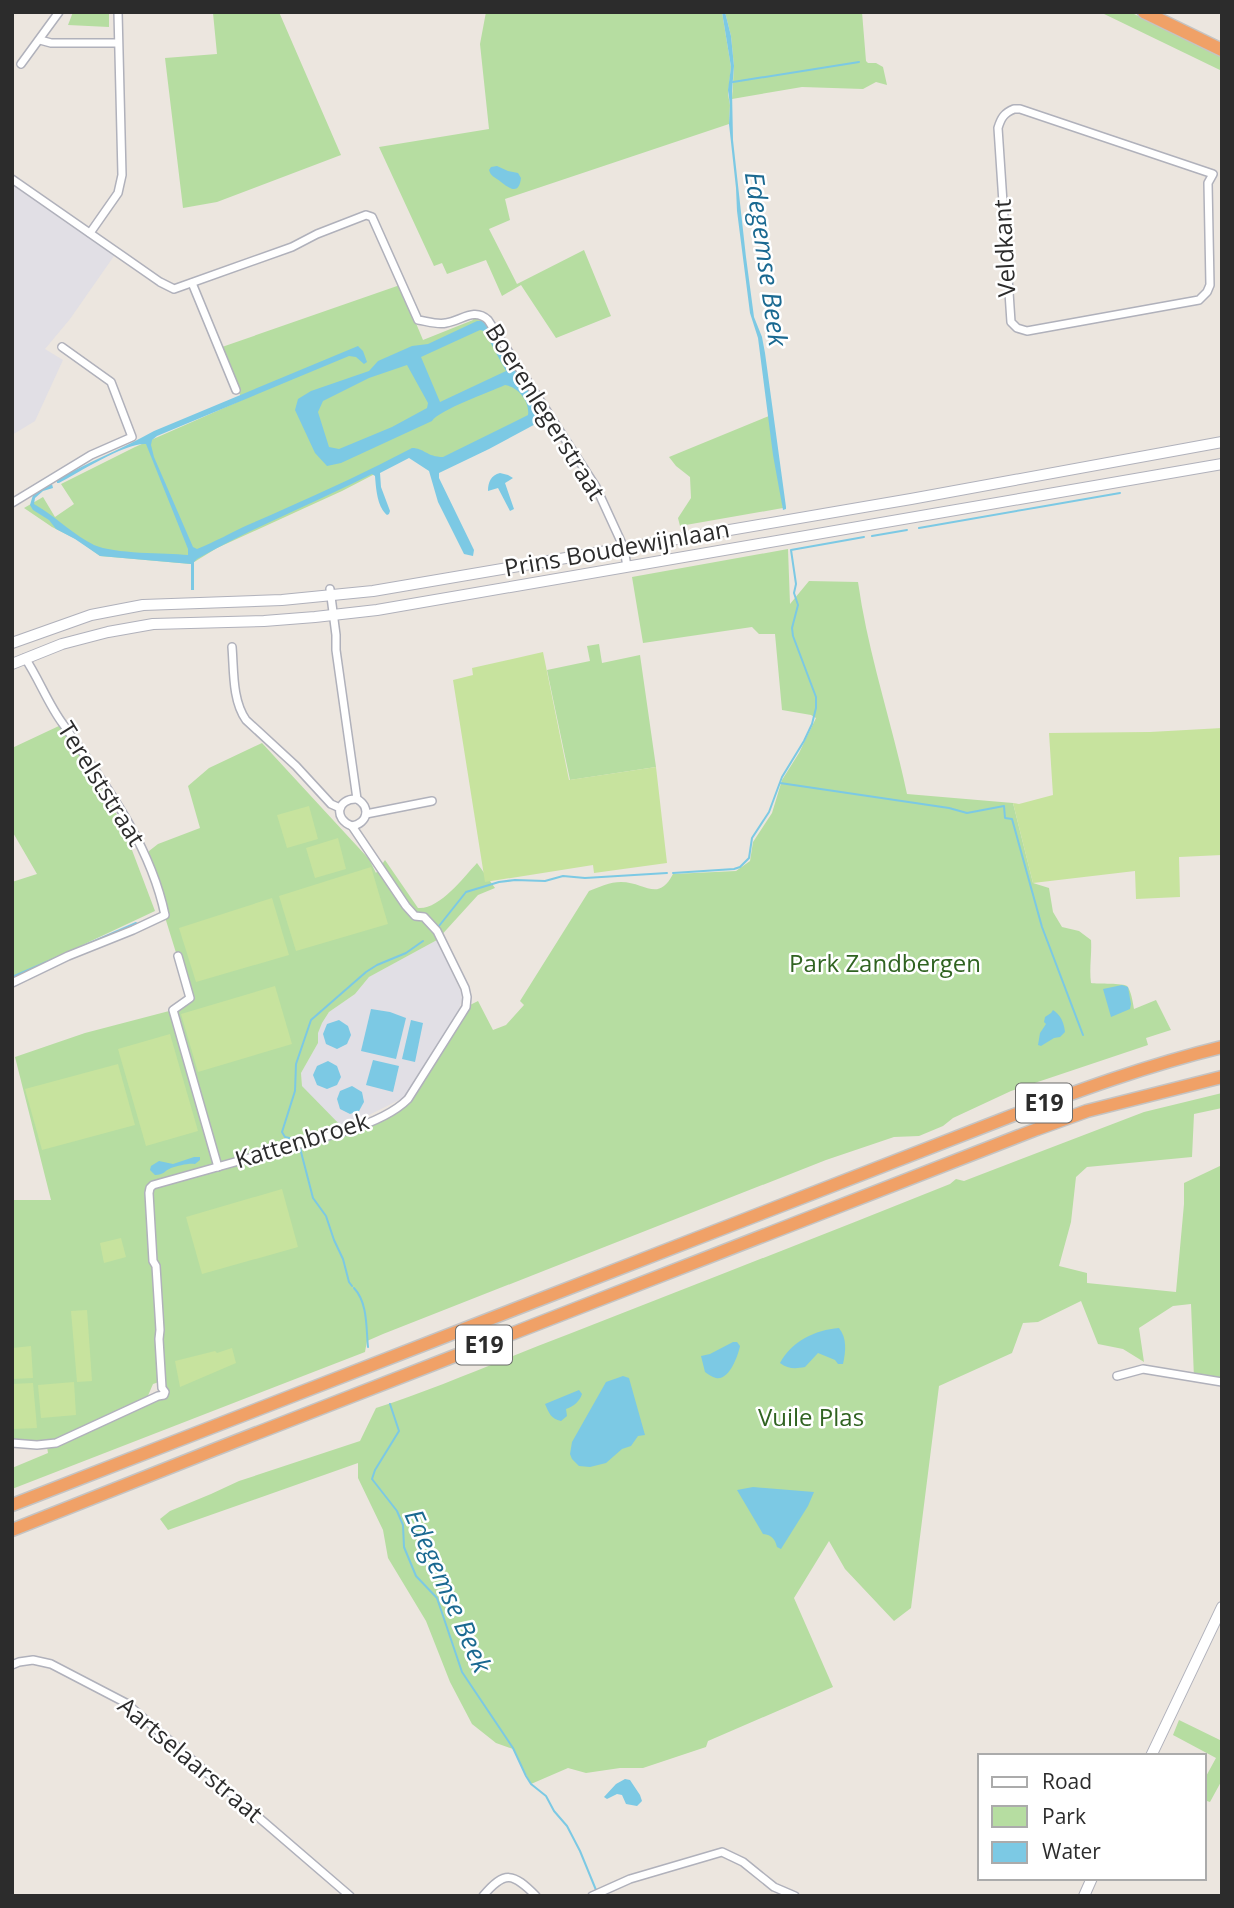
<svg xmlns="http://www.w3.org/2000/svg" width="1234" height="1908" font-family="'Open Sans',sans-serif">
  <rect width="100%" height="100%" fill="#ece6df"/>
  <g fill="#e1dfe5">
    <path d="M12 183 77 226 114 256 70 319 45 349 63 360 35 421 12 435Z"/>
    <path d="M437 940 461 992 462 1000 457 1016 403 1098 357 1121 339 1126 302 1087 301 1073 318 1043V1033L322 1023 329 1012 355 994 369 977Z"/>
  </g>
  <g fill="#b6dda1">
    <path d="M73 12H109V27L68 25Z"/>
    <path d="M229 12H279L341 155 217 202 183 208 165 58 217 54 213 13Z"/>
    <path d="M486 12H722L731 67 728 94 730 105 729 124 505 199 510 220 489 229 517 284 584 250 611 316 556 338 521 285 502 296 486 260 447 274 442 263 434 266 379 147 489 129 480 44Z"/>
    <path d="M725 12H862L866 61 868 63H876L883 67 887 85 876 82 863 89 802 87 732 99 734 66 731 36Z"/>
    <path d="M1100 12H1130L1222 57V71Z"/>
    <path d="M400 285 423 340 473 320 474 314 484 316 551 416 431 466 421 450 342 491 217 548 191 564 100 556 78 540 52 527 24 508 43 497 55 517 74 504 61 484 135 447 242 400 222 347Z"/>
    <path d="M769 416 783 508 680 526 678 518 691 498 690 477 676 466 669 457Z"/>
    <path d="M788 549 790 604 809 581 858 582C868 654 892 723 907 794L1013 803 1033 883 1049 888 1053 912 1062 927 1079 931 1091 940C1092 955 1089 968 1091 983 1098 984 1123 983 1127 986 1131 990 1133 1003 1134 1009L1156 1000 1171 1030 1146 1038 1148 1045 1011 1091 953 1118 943 1126 919 1136 894 1137 826 1160 383 1334 367 1341 365 1352 12 1489V1468L48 1453 47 1447 78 1436 163 1397 167 1399 165 1380 153 1384 147 1398 56 1441 41 1443 12 1441V1200H51L15 1057 85 1033 173 1010 190 998 147 859 149 851 158 844 200 828 188 786 209 768 262 743 369 859 376 873 385 860 418 908C439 910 463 878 477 863L495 888 478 895 437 940 369 977 355 994 329 1012 322 1023 318 1033V1043L301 1073 302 1086 346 1131 403 1103 466 1007 478 1001 493 1030 506 1025 524 1005 520 1001 589 891C599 887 610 882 621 882 645 882 658 903 673 874L736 871 750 861 753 842 772 813 782 780 799 753 816 718 811 715 782 710 775 634H759L752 627 643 643 632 577Z"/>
    <path d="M599 644 602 663 640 655 656 767 570 780 547 670 590 661 587 646Z"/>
    <path d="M61 725 121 821 155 911 12 978V882L37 874 12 831V748Z"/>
    <path d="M1222 1093V1108L1194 1114 1192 1157 1087 1167 1076 1177 1071 1222 1059 1266 1087 1273V1283L1176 1292 1184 1204V1183L1222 1165V1382L1194 1378 1191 1304 1173 1306 1139 1328 1144 1362 1123 1349 1098 1344 1081 1301 1038 1322 1023 1323 1012 1353 939 1386 911 1608 894 1621 845 1569 829 1541 794 1598 833 1687 708 1741 706 1747 643 1768H620L586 1773 568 1768 531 1784 513 1749 496 1743 472 1724 450 1682 426 1621 388 1558 383 1530 358 1478V1463L168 1530 160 1519 170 1511 211 1494 239 1481 360 1441 376 1408C441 1387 505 1358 569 1334 696 1284 823 1235 950 1184L956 1179 964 1181 1144 1112Z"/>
    <path d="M1179 1720 1222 1741V1780L1210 1802 1204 1800V1780L1216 1758 1173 1735Z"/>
  </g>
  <g fill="#c7e39e">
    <path d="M543 652 569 780 656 767 667 863 594 873 593 865 485 882 453 680 473 675 472 668Z"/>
    <path d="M1222 728V855L1179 857 1180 897 1136 899 1135 871 1033 883 1013 803 1019 804 1053 795 1049 733 1150 732Z"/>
    <path d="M309 806 318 839 287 848 277 815Z"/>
    <path d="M338 838 346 869 315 878 306 848Z"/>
    <path d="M371 867 388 924 296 951 279 896Z"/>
    <path d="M272 898 289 955 196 982 179 928Z"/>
    <path d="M275 986 292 1044 198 1072 181 1014Z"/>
    <path d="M170 1034 198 1131 146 1146 118 1049Z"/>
    <path d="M118 1064 135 1125 42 1150 25 1089Z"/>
    <path d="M282 1189 298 1247 202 1274 186 1217Z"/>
    <path d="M121 1238 126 1257 104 1263 100 1243Z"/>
    <path d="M87 1310 92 1381 77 1382 71 1311Z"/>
    <path d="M31 1346 33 1378 12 1379V1348Z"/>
    <path d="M232 1348 236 1363 180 1387 175 1361 215 1351 217 1353Z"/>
    <path d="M74 1382 76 1415 41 1418 38 1385Z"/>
    <path d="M33 1383 37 1428 12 1429V1384Z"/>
  </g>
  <g fill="#7cc9e4" fill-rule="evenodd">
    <path d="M722 12H725L731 36 734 66 732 91 733 140 746 257 754 317 762 337 765 353 786 507V509L783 510 773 455 758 338 750 313 737 211 736 188 729 124 730 105 728 90 731 67Z"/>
    <path d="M497 166 508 171 518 173 521 178C519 195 510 189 501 182 495 177 491 177 489 170L491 167Z"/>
    <path d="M477 321H482L488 326 541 410 545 413 543 420 489 449 439 473V478L474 550 473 556 464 554 438 502 429 471 409 458 380 473 381 487 390 511 389 514 387 515C377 507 376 488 375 476L372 474C314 503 254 527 197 559L194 562V590H191V564L100 556 75 539 56 529 49 520 33 510 30 505 33 495 52 484 53 488 43 491 35 498 34 504C55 516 72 534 94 545 114 554 165 553 188 555V549L146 444C127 442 77 473 59 483H57V480C88 462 122 449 154 431L358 346 363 351 367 362 364 364 356 357 349 356 157 436 152 440 151 445 154 457 193 547 197 549C215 542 232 532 250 524 305 500 359 476 412 448 424 448 427 457 443 457L528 415C530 402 519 387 505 385 490 392 439 410 432 421L341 463 327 466 315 453 295 410 298 399 311 391 369 371 378 361 412 346 428 344ZM480 330 484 331 506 371 440 402 421 357ZM407 365 428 403 427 408 392 427 339 449 329 447 318 412 323 401 369 378Z"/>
    <path d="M500 473 508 475 513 478 505 483 514 509 510 511 498 488 488 491C488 482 491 475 500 473Z"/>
    <path d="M1122 985 1128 987 1131 1004 1130 1009 1111 1017 1103 989Z"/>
    <path d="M371 1009 390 1012 406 1018 396 1059 361 1051Z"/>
    <path d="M1053 1010C1061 1015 1064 1023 1065 1032L1060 1037 1054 1038 1041 1046 1038 1045 1040 1033 1046 1024 1044 1022 1045 1017 1051 1013Z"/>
    <path d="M339 1020 348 1026 351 1035 347 1044 337 1049 326 1044 323 1034 327 1024Z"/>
    <path d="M411 1020 423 1023 415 1062 402 1059Z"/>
    <path d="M373 1060 399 1066 393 1092 366 1085Z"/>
    <path d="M328 1061 337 1066 341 1077 337 1085 327 1089 317 1085 313 1075 317 1066Z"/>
    <path d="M352 1086 362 1092 364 1102 359 1111 350 1114 340 1109 337 1099 340 1091Z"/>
    <path d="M194 1157H200V1160L195 1164C188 1163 178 1166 171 1168 164 1171 164 1175 155 1175L150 1170 151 1166 159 1161 173 1164Z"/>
    <path d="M839 1328C847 1338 846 1351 843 1364H838L835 1360 818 1353 805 1367C795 1369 788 1369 780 1363 792 1341 815 1330 839 1328Z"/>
    <path d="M733 1342H737L740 1346C738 1356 729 1381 716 1378 712 1377 708 1374 705 1372L701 1356 710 1354Z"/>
    <path d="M623 1376 629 1378 645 1435 638 1436 631 1446 622 1449 606 1463 590 1467 579 1466 572 1459 570 1454 572 1442 606 1382Z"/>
    <path d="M579 1390 582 1394C580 1401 573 1407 566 1409L567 1416 561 1421C551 1419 549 1413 545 1404Z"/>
    <path d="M753 1487 814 1492 808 1506 781 1549 777 1547C775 1539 772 1535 763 1534L737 1490Z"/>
    <path d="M625 1779 630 1780 640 1795 642 1801 637 1806 626 1804 622 1795 617 1794 607 1799 604 1797 616 1784Z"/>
  </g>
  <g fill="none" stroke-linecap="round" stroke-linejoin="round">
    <g stroke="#7cc9e4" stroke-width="2">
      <path d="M733 82 859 62"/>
      <path d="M919 528 1120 493"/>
      <path d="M872 536 907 530"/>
      <path d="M780 783 949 808 967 813 1004 806 1005 818 1012 819 1042 927 1083 1035"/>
      <path d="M673 873 734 869 740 867 749 858 752 838 769 812 782 777 804 741 812 724 816 708V697L793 636 792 628 798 605 794 593 796 584 791 550 864 537"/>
      <path d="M439 926 466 892 499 882 515 880 545 881 563 876 585 878 667 873"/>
      <path d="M12 977 136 923"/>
      <path d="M298 1140 285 1137 282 1132 295 1091 296 1064 311 1020 366 972 377 965 406 953 423 941"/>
      <path d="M300 1148 313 1198 326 1216 334 1240 343 1259 349 1282 352 1286"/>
      <path d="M354 1288C368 1303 366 1328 368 1347"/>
      <path d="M390 1404 399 1431 375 1470 372 1479 397 1511 403 1525 404 1547 416 1576 437 1598 462 1672 513 1748 526 1776 531 1784 546 1796 554 1811 567 1826 580 1851 596 1890"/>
    </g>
    <g stroke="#b0b1bb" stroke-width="10">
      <g id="street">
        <path d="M40 40 51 43H118"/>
        <path d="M21 64 59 12"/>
        <path d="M1014 109H1020L1213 174 1208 183 1210 285 1207 292 1199 300 1027 331 1017 328 1011 322 998 128C1001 118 1004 113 1014 109Z"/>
        <path d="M12 179 160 282 174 289 292 247 317 234 366 215 372 217 418 320C426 321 437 325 446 323 461 321 474 307 488 320L596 487 624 548 627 567"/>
        <path d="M90 233 118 193 122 175 118 12"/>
        <path d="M192 283 236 390"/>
        <path d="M12 503 91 455 132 437 111 382 62 347"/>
        <path d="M330 589 336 635V650L357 799C371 807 368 823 352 826"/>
        <path d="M232 647C234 670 232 700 246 720L296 766 331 804 340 808"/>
        <path d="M366 814 432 801"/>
        <path d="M178 956 190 998 173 1010 218 1167"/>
        <path d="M12 983 68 956 133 930 165 915C150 843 104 783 63 724 48 704 39 679 25 658"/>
        <path d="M1117 1376 1143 1369 1222 1382"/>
        <path d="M12 1443 37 1445 56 1443 158 1396 164 1395 165 1392 162 1388 159 1339 160 1330 156 1266 153 1261 149 1193 150 1188 153 1185 346 1131C365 1125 393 1114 408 1099L466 1007 467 997 465 988 437 931 424 917 415 916 406 906 352 826C333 819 337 798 357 799"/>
        <path d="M12 1665 19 1662 33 1660 51 1664 126 1703 350 1896"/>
        <path d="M483 1896C505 1870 513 1873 536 1896"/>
        <path d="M592 1896 630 1879 722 1852 743 1862 774 1887 795 1896"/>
      </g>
    </g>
    <g stroke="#b0b1bb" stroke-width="12">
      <g id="secondary">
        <path d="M12 643 91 615 143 605 282 600 373 591 911 499 1222 442"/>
        <path d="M12 664 62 644 108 632 153 624 264 621 315 617 377 610 1222 464"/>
        <path d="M1151 1756 1222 1607"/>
        <path d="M1084 1896 1092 1878"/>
      </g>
    </g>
    <g stroke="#c4c4c4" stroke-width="15">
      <g id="highway">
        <path d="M1144 12 1222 50"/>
        <path d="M12 1505 1006 1118C1077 1091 1148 1065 1222 1047"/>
        <path d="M12 1530 216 1449 1037 1129 1087 1111 1222 1077"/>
      </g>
    </g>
    <use href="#street" stroke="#fff" stroke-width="7"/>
    <use href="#secondary" stroke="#fff" stroke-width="10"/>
    <use href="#highway" stroke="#f0a167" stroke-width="12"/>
  </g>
  <g text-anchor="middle" stroke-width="5" stroke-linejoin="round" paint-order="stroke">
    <g fill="#fff" stroke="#6b6b6b" stroke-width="2">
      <rect x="1016" y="1083.5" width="56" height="39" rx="5"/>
      <rect x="456" y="1325.5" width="56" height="39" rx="5"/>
    </g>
    <g font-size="23" font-weight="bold" fill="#2c2c2c">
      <text x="1044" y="1111">E19</text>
      <text x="484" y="1353">E19</text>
    </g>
    <g font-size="24" fill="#2c2c2c" stroke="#fff">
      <text transform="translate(1005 248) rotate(-93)" y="8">Veldkant</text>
      <text transform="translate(545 412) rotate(58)" y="8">Boerenlegerstraat</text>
      <text transform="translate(617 549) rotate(-10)" y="8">Prins Boudewijnlaan</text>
      <text transform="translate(101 784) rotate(58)" y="8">Terelststraat</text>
      <text transform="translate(302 1141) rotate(-17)" y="8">Kattenbroek</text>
      <text transform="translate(190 1760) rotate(40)" y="8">Aartselaarstraat</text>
    </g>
    <g font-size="24" fill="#306321" stroke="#fff">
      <text x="885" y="972">Park Zandbergen</text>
      <text x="811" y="1426">Vuile Plas</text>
    </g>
    <g font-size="26" font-style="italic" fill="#1a6991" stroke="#fff">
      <text transform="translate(766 259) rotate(82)" y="9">Edegemse Beek</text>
      <text transform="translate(448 1591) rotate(66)" y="9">Edegemse Beek</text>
    </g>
  </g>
  <rect width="1234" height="1908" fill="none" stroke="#2c2c2c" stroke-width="28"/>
  <rect x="978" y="1754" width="228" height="126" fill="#ffffff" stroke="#ababab" stroke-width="2"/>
  <rect x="992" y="1777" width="35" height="10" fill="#ffffff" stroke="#ababab" stroke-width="2"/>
  <text x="1042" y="1789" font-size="21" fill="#2c2c2c">Road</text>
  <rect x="992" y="1806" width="35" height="21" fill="#b6dda1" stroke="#ababab" stroke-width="2"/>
  <text x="1042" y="1824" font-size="21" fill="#2c2c2c">Park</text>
  <rect x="992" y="1842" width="35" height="21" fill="#7cc9e4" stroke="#ababab" stroke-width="2"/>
  <text x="1042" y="1859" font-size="21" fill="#2c2c2c">Water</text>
</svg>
